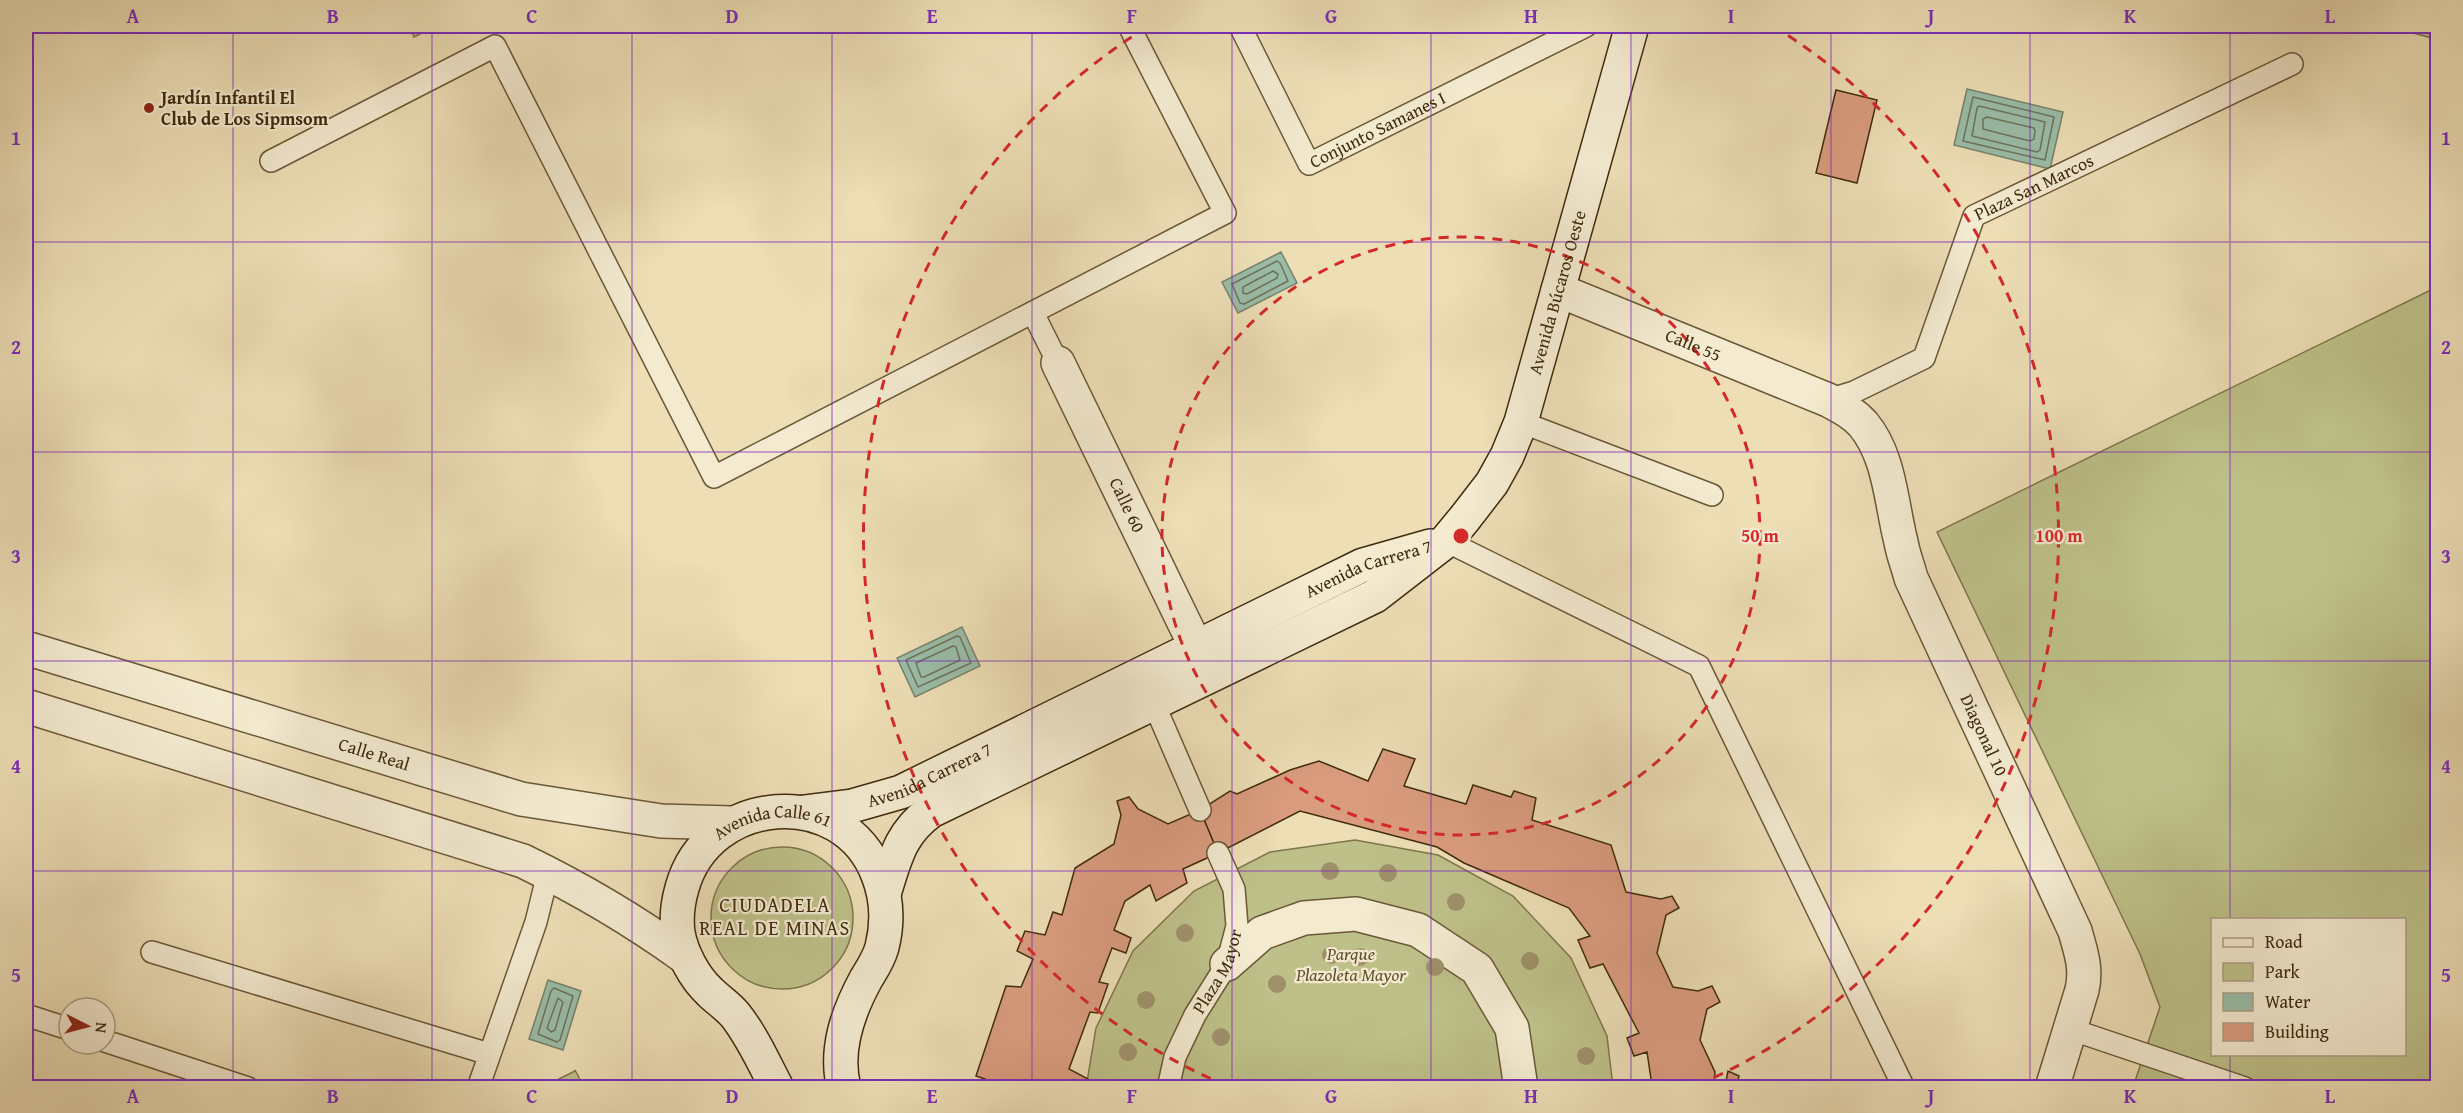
<svg xmlns="http://www.w3.org/2000/svg" width="2463" height="1113" font-family="'Gentium Book Plus',serif">
  <rect width="100%" height="100%" fill="#eddeb6"/>
  <filter id="stains"><feTurbulence type="fractalNoise" baseFrequency=".00333" numOctaves="4"/><feColorMatrix values="0 0 0 0 .2 0 0 0 0 .09 0 0 0 0 .02 0 0 0 .5 -.17"/></filter>
  <radialGradient id="worn" r=".72"><stop offset=".6" stop-color="#630" stop-opacity="0"/><stop offset="1" stop-color="#630" stop-opacity=".3"/></radialGradient>
  <g fill="#bec089" stroke="#7e764b" stroke-width="1.5" fill-rule="evenodd">
    <path d="M409 26H436L414 37Z"/>
    <path d="M2387 26H2435L2432 38Z"/>
    <path d="M2437 287V1087L2154 1088 2135 1081 2160 1007 2140 954 1937 532ZM2212 920H2404V1054H2212Z"/>
    <path d="M1355 840 1438 855 1513 896 1571 958 1607 1036 1613 1087 1086 1088 1096 1028 1133 951 1194 891 1270 852Z"/>
    <circle cx="782" cy="918" r="71"/>
    <path d="M575 1070 584 1087H543L575 1071Z"/>
  </g>
  <g fill="#9abda9" stroke="#76836b" stroke-width="1.5">
    <path d="M1967 89 2063 112 2050 169 1954 145Z"/>
    <path d="M1281 252 1297 283 1238 313 1222 282Z"/>
    <path d="M962 627 980 666 915 697 897 658Z"/>
    <path d="M548 980 581 991 563 1050 529 1039Z"/>
  </g>
  <g fill="none" stroke-linecap="round" stroke-linejoin="round">
    <g stroke="#6c745b" stroke-width="1.5">
      <path d="M1973 97 2054 117 2045 160 1963 141Z"/>
      <path d="M1979 106 2045 122 2040 150 2037 152 1972 136 1977 108Z"/>
      <path d="M1987 117 2034 128 2035 131 2034 139 2030 141 1983 129V119Z"/>
      <path d="M1277 261 1280 263 1288 281 1244 304 1240 303 1232 284Z"/>
      <path d="M1273 271 1278 274 1277 278 1247 294 1243 293V287Z"/>
      <path d="M957 636 960 637 971 663 918 687 906 660Z"/>
      <path d="M953 646 956 647 960 660 924 677H921L916 663Z"/>
      <path d="M554 988 573 996 560 1040 557 1042 538 1034 551 991Z"/>
      <path d="M558 998 563 1002 555 1030 551 1032 547 1028Z"/>
    </g>
  </g>
  <g fill="#da9c7f" stroke="#3f2b0d" stroke-width="1.5">
    <path d="M1836 90 1877 100 1857 183 1816 173Z"/>
    <path d="M1383 749 1415 759 1404 786 1466 804 1473 785 1511 797 1514 791 1536 798 1532 820 1611 845 1626 892 1661 899 1672 896 1679 908 1666 915 1657 953 1673 987 1698 991 1712 986 1720 1002 1707 1009 1700 1040 1715 1072 1714 1085 1725 1086 1728 1071 1739 1076 1736 1088H1650L1651 1079 1647 1052 1634 1056 1627 1038 1639 1033 1603 964 1590 968 1578 940 1590 936 1569 908 1464 863 1437 847 1300 811 1218 853 1200 810 1230 791 1237 794 1290 770 1319 761 1368 781Z"/>
    <path d="M1129 797 1138 809 1168 824 1200 810 1218 853 1183 869 1187 883 1156 901 1150 885 1125 901 1114 930 1131 938 1126 953 1112 948 1099 982 1108 984 1098 1013 1090 1012 1069 1069 1088 1079 1084 1088H982L985 1079 976 1076 1006 986 1021 987 1033 959 1017 951 1025 931 1045 935 1053 912 1062 915 1075 868 1114 844 1121 815 1117 801Z"/>
  </g>
  <g fill="none" stroke-linecap="round" stroke-linejoin="round">
    <g stroke="#6a5837" stroke-width="24">
      <g id="service">
        <path id="s1" d="M1240 26 1309 164 1586 26"/>
        <path d="M271 161 495 46 714 477 1225 213 1129 26"/>
        <path d="M1033 313 1058 363"/>
        <path id="s2" d="M1828 400 1854 392 1924 358 1974 216 2292 64"/>
        <path d="M1521 422 1712 495"/>
        <path d="M1446 541 1699 666 1904 1088"/>
        <path d="M1154 704 1200 810"/>
        <path d="M152 952 489 1054"/>
        <path d="M26 1015 69 1029"/>
        <path d="M2070 1029 2245 1088"/>
        <path d="M105 1041 248 1088"/>
        <path d="M478 1088 536 922 548 873"/>
        <path id="s3" d="M1168 1088 1175 1057 1195 1015 1227 964 1237 926 1234 889 1218 853"/>
      </g>
    </g>
    <g stroke="#6a5837" stroke-width="36">
      <path id="pedestrian" d="M1227 964 1262 933 1304 918 1356 914 1418 930 1477 969 1512 1028 1521 1088"/>
    </g>
    <g stroke="#6a5837" stroke-width="36">
      <g id="minor">
        <path id="s4" d="M1558 290 1828 400C1841 407 1853 413 1863 424 1890 456 1891 503 1901 542 1903 554 1908 566 1911 578L2075 931C2081 952 2087 969 2082 990L2052 1088"/>
        <path id="s5" d="M1058 363 1196 647"/>
      </g>
    </g>
    <g stroke="#6a5837" stroke-width="36">
      <g id="tertiary">
        <path id="s6" d="M26 648 521 799 661 821 732 823"/>
        <path d="M26 706 523 861C583 890 632 919 686 958"/>
      </g>
    </g>
    <g stroke="#3f2b0d" stroke-width="36">
      <g id="secondary">
        <path id="s7" d="M804 812 852 806 901 792 1363 565 1430 546"/>
        <path id="s8" d="M884 894C895 859 900 833 931 811L1375 596 1446 541 1465 518 1492 483 1507 456 1521 422 1632 26"/>
        <path id="s9" d="M777 1088C764 1063 753 1038 736 1016 729 1007 718 1000 710 992 694 977 682 954 678 933 676 918 678 902 682 888 708 794 843 783 878 875 887 898 888 923 882 947 879 959 872 969 866 979 848 1012 834 1050 844 1088"/>
      </g>
    </g>
    <use href="#service" stroke="#f3ead0" stroke-width="21"/>
    <use href="#pedestrian" stroke="#f3ead0" stroke-width="33"/>
    <use href="#minor" stroke="#f3ead0" stroke-width="33"/>
    <use href="#tertiary" stroke="#f3ead0" stroke-width="33"/>
    <use href="#secondary" stroke="#f3ead0" stroke-width="33"/>
  </g>
  <g fill="#9f906a">
    <circle cx="1330" cy="871" r="9"/>
    <circle cx="1388" cy="873" r="9"/>
    <circle cx="1456" cy="902" r="9"/>
    <circle cx="1185" cy="933" r="9"/>
    <circle cx="1331" cy="955" r="9"/>
    <circle cx="1360" cy="957" r="9"/>
    <circle cx="1530" cy="961" r="9"/>
    <circle cx="1435" cy="967" r="9"/>
    <circle cx="1277" cy="984" r="9"/>
    <circle cx="1146" cy="1000" r="9"/>
    <circle cx="1221" cy="1037" r="9"/>
    <circle cx="1128" cy="1052" r="9"/>
    <circle cx="1586" cy="1056" r="9"/>
  </g>
  <path fill="none" stroke="#7b2cbf" stroke-width="1.5" stroke-opacity="0.55" d="M233 26V1088M432 26V1088M632 26V1088M832 26V1088M1032 26V1088M1232 26V1088M1431 26V1088M1631 26V1088M1831 26V1088M2030 26V1088M2230 26V920M26 242H2438M26 452H2438M26 661H2438M26 871H2438M2230 1054V1088"/>
  <g fill="none" stroke="#d62828" stroke-width="3" stroke-dasharray="10 8">
    <circle cx="1461" cy="536" r="299"/>
    <path d="M1227 1086A598 598 0 0 1 1149 26M1773 26A598 598 0 0 1 1695 1086"/>
  </g>
  <circle fill="#8f2418" stroke="#f3ead0" stroke-width="2" cx="149" cy="108" r="6"/>
  <g text-anchor="middle" stroke-width="4.5" stroke-linejoin="round" paint-order="stroke">
    <g font-size="18" font-weight="bold" fill="#3f2b0d" stroke="#f3ead0" text-anchor="start">
      <text x="161" y="104">Jardín Infantil El<tspan x="161" dy="21">Club de Los Sipmsom</tspan></text>
    </g>
    <g font-size="18" fill="#3f2b0d" stroke="#f3ead0">
      <text dy="6" stroke="none"><textPath href="#s1" startOffset="231">Conjunto Samanes I</textPath></text>
      <text dy="6" stroke="none"><textPath href="#s2" startOffset="322">Plaza San Marcos</textPath></text>
      <text dy="6" stroke="none"><textPath href="#s8" startOffset="957">Avenida Búcaros Oeste</textPath></text>
      <text dy="6" stroke="none"><textPath href="#s4" startOffset="146">Calle 55</textPath></text>
      <text dy="6" stroke="none"><textPath href="#s5" startOffset="158">Calle 60</textPath></text>
      <text dy="6" stroke="none"><textPath href="#s7" startOffset="618">Avenida Carrera 7</textPath></text>
      <text dy="6" stroke="none"><textPath href="#s4" startOffset="670">Diagonal 10</textPath></text>
      <text dy="6" stroke="none"><textPath href="#s6" startOffset="364">Calle Real</textPath></text>
      <text dy="6" stroke="none"><textPath href="#s7" startOffset="132">Avenida Carrera 7</textPath></text>
      <text dy="6" stroke="none"><textPath href="#s9" startOffset="356">Avenida Calle 61</textPath></text>
      <text dy="6" stroke="none"><textPath href="#s3" startOffset="128">Plaza Mayor</textPath></text>
    </g>
    <g font-size="18" font-style="italic" fill="#5f502c" stroke="#f3ead0">
      <text x="1351" y="960">Parque<tspan x="1351" dy="21">Plazoleta Mayor</tspan></text>
    </g>
    <g font-size="20" letter-spacing="1.5" fill="#3f2b0d" stroke="#f3ead0">
      <text x="775" y="912">CIUDADELA<tspan x="775" dy="23">REAL DE MINAS</tspan></text>
    </g>
  </g>
  <circle cx="1461" cy="536" r="9" fill="#d62828" stroke="#f3ead0" stroke-width="3"/>
  <g font-size="18" text-anchor="middle" font-weight="bold" fill="#d62828" stroke="#f3ead0" stroke-width="4.5" stroke-linejoin="round" paint-order="stroke">
    <text x="1760" y="542">50 m</text>
    <text x="2059" y="542">100 m</text>
  </g>
  <rect width="2463" height="1113" fill="none" stroke="#eddeb6" stroke-width="66"/>
  <rect x="2211" y="918" width="195" height="138" fill="#f3ead0" stroke="#ab9e82" stroke-width="1.5"/>
  <rect x="2223" y="938" width="30" height="9" fill="#f3ead0" stroke="#ab9e82" stroke-width="1.5"/>
  <text x="2265" y="948" font-size="18" fill="#3f2b0d">Road</text>
  <rect x="2223" y="963" width="30" height="18" fill="#bec089" stroke="#ab9e82" stroke-width="1.5"/>
  <text x="2265" y="978" font-size="18" fill="#3f2b0d">Park</text>
  <rect x="2223" y="993" width="30" height="18" fill="#9abda9" stroke="#ab9e82" stroke-width="1.5"/>
  <text x="2265" y="1008" font-size="18" fill="#3f2b0d">Water</text>
  <rect x="2223" y="1023" width="30" height="18" fill="#da9c7f" stroke="#ab9e82" stroke-width="1.5"/>
  <text x="2265" y="1038" font-size="18" fill="#3f2b0d">Building</text>
  <g transform="translate(87 1026) rotate(96)"><circle r="28" fill="#f3ead0" stroke="#ab9e82" stroke-width="1.5"/>
  <path d="M0-4.5L10 22L0 15L-10 22Z" fill="#8f2418"/>
  <text y="-9" font-size="16" font-weight="bold" text-anchor="middle" fill="#3f2b0d">N</text>
  </g>
  <rect x="33" y="33" width="2397" height="1047" fill="none" stroke="#7b2cbf" stroke-width="2"/>
  <g font-size="20" text-anchor="middle" font-weight="bold" fill="#7b2cbf">
    <text x="133" y="23">A</text>
    <text x="333" y="23">B</text>
    <text x="532" y="23">C</text>
    <text x="732" y="23">D</text>
    <text x="932" y="23">E</text>
    <text x="1132" y="23">F</text>
    <text x="1331" y="23">G</text>
    <text x="1531" y="23">H</text>
    <text x="1731" y="23">I</text>
    <text x="1931" y="23">J</text>
    <text x="2130" y="23">K</text>
    <text x="2330" y="23">L</text>
    <text x="16" y="145">1</text>
    <text x="2446" y="145">1</text>
    <text x="16" y="354">2</text>
    <text x="2446" y="354">2</text>
    <text x="16" y="563">3</text>
    <text x="2446" y="563">3</text>
    <text x="16" y="773">4</text>
    <text x="2446" y="773">4</text>
    <text x="16" y="982">5</text>
    <text x="2446" y="982">5</text>
    <text x="133" y="1103">A</text>
    <text x="333" y="1103">B</text>
    <text x="532" y="1103">C</text>
    <text x="732" y="1103">D</text>
    <text x="932" y="1103">E</text>
    <text x="1132" y="1103">F</text>
    <text x="1331" y="1103">G</text>
    <text x="1531" y="1103">H</text>
    <text x="1731" y="1103">I</text>
    <text x="1931" y="1103">J</text>
    <text x="2130" y="1103">K</text>
    <text x="2330" y="1103">L</text>
  </g>
  <rect width="100%" height="100%" filter="url(#stains)"/>
  <rect width="100%" height="100%" fill="url(#worn)"/>
</svg>
